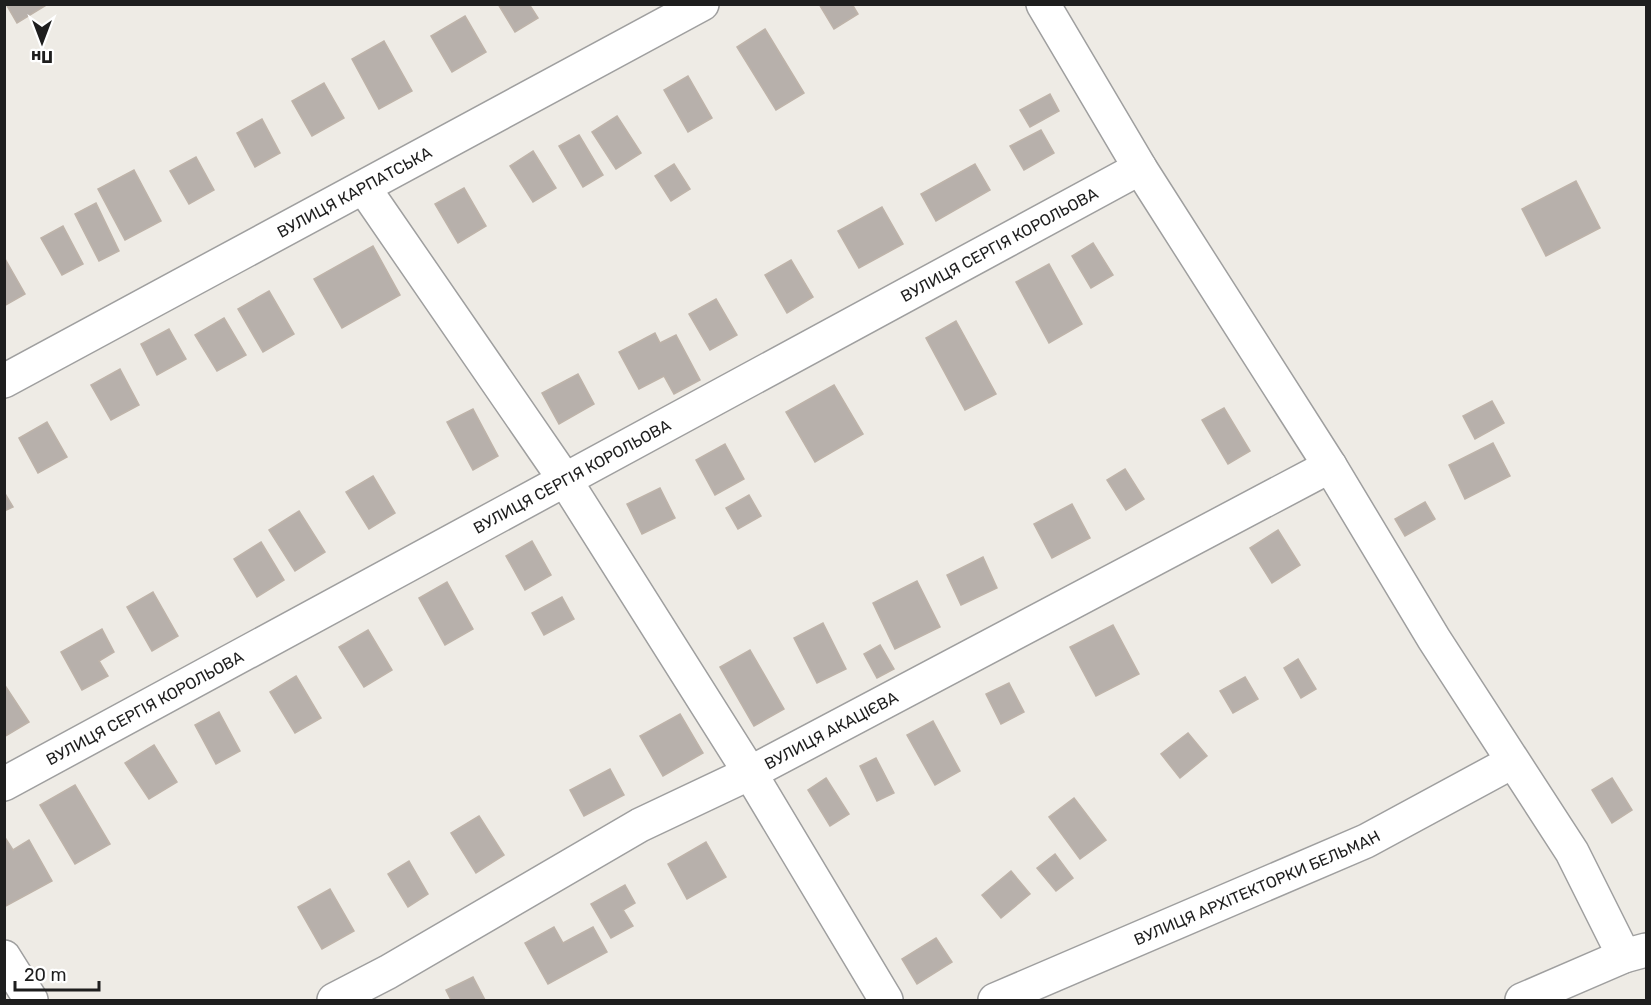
<svg xmlns="http://www.w3.org/2000/svg" width="1651" height="1005" font-family="Rubik,sans-serif">
  <rect width="100%" height="100%" fill="#eeebe5"/>
  <g fill="#b7b0ab" stroke="#beb3a9" stroke-width="1.5">
    <path d="M6 4H48L17 23Z"/>
    <path d="M498 4H529L538 18 515 32Z"/>
    <path d="M819 4H852L858 14 834 29Z"/>
    <path d="M465 16 486 52 452 72 431 36Z"/>
    <path d="M765 29 804 93 776 110 737 47Z"/>
    <path d="M384 41 412 91 379 109 352 59Z"/>
    <path d="M688 76 712 118 688 132 664 90Z"/>
    <path d="M324 83 344 118 312 136 292 101Z"/>
    <path d="M1050 94 1059 111 1030 127 1020 110Z"/>
    <path d="M617 116 641 153 616 169 592 132Z"/>
    <path d="M262 119 280 153 255 167 237 133Z"/>
    <path d="M1041 130 1054 153 1024 170 1010 146Z"/>
    <path d="M579 135 603 175 583 187 559 146Z"/>
    <path d="M533 151 556 188 533 202 510 166Z"/>
    <path d="M196 157 214 190 189 204 170 171Z"/>
    <path d="M674 164 690 189 671 201 655 176Z"/>
    <path d="M975 164 990 190 936 221 921 194Z"/>
    <path d="M134 170 161 221 125 240 98 189Z"/>
    <path d="M1576 181 1600 228 1546 256 1522 209Z"/>
    <path d="M464 188 486 226 458 243 435 204Z"/>
    <path d="M96 203 119 251 99 261 75 214Z"/>
    <path d="M882 207 903 244 859 268 838 231Z"/>
    <path d="M63 226 83 264 62 275 41 238Z"/>
    <path d="M1093 243 1113 275 1091 288 1072 256Z"/>
    <path d="M373 246 400 295 342 328 314 279Z"/>
    <path d="M4 257 25 294 4 306Z"/>
    <path d="M791 260 813 297 787 313 765 275Z"/>
    <path d="M1049 264 1082 324 1049 343 1016 282Z"/>
    <path d="M269 291 294 334 263 352 238 309Z"/>
    <path d="M716 299 737 335 710 350 689 314Z"/>
    <path d="M224 318 246 355 217 371 195 335Z"/>
    <path d="M956 321 996 394 965 410 926 338Z"/>
    <path d="M169 329 186 359 157 375 141 344Z"/>
    <path d="M655 333 660 343 676 335 700 380 674 394 664 376 639 389 619 352Z"/>
    <path d="M120 369 139 405 111 420 91 385Z"/>
    <path d="M578 374 594 404 559 424 542 393Z"/>
    <path d="M834 385 863 434 815 462 786 412Z"/>
    <path d="M1492 401 1504 423 1475 439 1463 416Z"/>
    <path d="M1224 408 1250 451 1228 464 1202 420Z"/>
    <path d="M473 409 498 456 473 470 447 422Z"/>
    <path d="M47 422 67 457 38 473 19 438Z"/>
    <path d="M1493 443 1510 476 1465 499 1449 465Z"/>
    <path d="M725 444 744 479 715 495 696 460Z"/>
    <path d="M1125 469 1144 499 1126 510 1107 480Z"/>
    <path d="M373 476 395 513 369 529 346 492Z"/>
    <path d="M660 488 675 518 642 534 627 504Z"/>
    <path d="M4 492 13 507 4 511Z"/>
    <path d="M749 495 761 516 738 529 726 508Z"/>
    <path d="M1425 502 1435 519 1405 536 1395 519Z"/>
    <path d="M1072 504 1090 538 1052 558 1034 524Z"/>
    <path d="M299 511 325 552 295 571 269 530Z"/>
    <path d="M1278 530 1300 565 1272 583 1250 548Z"/>
    <path d="M532 541 551 575 525 590 506 556Z"/>
    <path d="M261 542 284 580 257 597 234 559Z"/>
    <path d="M983 557 997 588 961 605 947 575Z"/>
    <path d="M917 581 940 627 895 649 873 603Z"/>
    <path d="M447 582 473 629 445 645 419 598Z"/>
    <path d="M153 592 178 636 152 651 127 607Z"/>
    <path d="M562 597 574 619 544 635 532 613Z"/>
    <path d="M823 623 846 669 817 683 794 638Z"/>
    <path d="M1113 625 1139 674 1096 696 1070 647Z"/>
    <path d="M102 629 114 652 99 661 108 676 82 690 61 652Z"/>
    <path d="M368 630 392 670 364 687 339 647Z"/>
    <path d="M880 645 894 669 877 678 864 654Z"/>
    <path d="M750 650 784 709 754 726 720 667Z"/>
    <path d="M1298 659 1316 689 1301 698 1284 668Z"/>
    <path d="M296 676 321 718 295 733 270 692Z"/>
    <path d="M1245 677 1258 699 1233 713 1220 691Z"/>
    <path d="M1009 683 1024 712 1001 724 986 694Z"/>
    <path d="M4 684 29 722 4 737Z"/>
    <path d="M219 712 240 751 216 764 195 725Z"/>
    <path d="M680 714 703 753 663 776 640 736Z"/>
    <path d="M933 721 960 771 935 785 907 735Z"/>
    <path d="M1188 733 1207 756 1180 778 1161 754Z"/>
    <path d="M154 745 177 782 149 799 125 763Z"/>
    <path d="M876 758 894 793 877 801 860 766Z"/>
    <path d="M610 769 624 795 584 816 570 790Z"/>
    <path d="M826 778 849 814 830 826 808 790Z"/>
    <path d="M1612 778 1632 810 1612 823 1592 790Z"/>
    <path d="M75 785 110 844 75 864 40 805Z"/>
    <path d="M1074 798 1106 840 1080 859 1049 817Z"/>
    <path d="M479 816 504 855 476 873 451 833Z"/>
    <path d="M4 836 13 850 29 840 52 881 4 907Z"/>
    <path d="M706 842 726 877 687 899 668 864Z"/>
    <path d="M1055 854 1073 878 1056 891 1037 868Z"/>
    <path d="M409 861 428 894 408 907 388 874Z"/>
    <path d="M1011 871 1030 894 1001 918 982 895Z"/>
    <path d="M625 885 635 903 623 910 633 926 611 938 591 904Z"/>
    <path d="M330 889 354 931 322 949 298 907Z"/>
    <path d="M554 927 563 943 593 927 607 952 548 984 525 943Z"/>
    <path d="M936 938 952 962 917 984 902 959Z"/>
    <path d="M473 977 485 1000H451L446 990Z"/>
  </g>
  <g fill="none" stroke-linecap="round" stroke-linejoin="round">
    <g stroke="#9f9f9f" stroke-width="36">
      <g id="minor">
        <path d="M1043 4 1140 168 1330 466 1434 639 1572 852 1624 956"/>
        <path d="M364 188 565 480 750 773 886 1000"/>
        <path id="s1" d="M4 381 702 4"/>
        <path id="s2" d="M4 784 1140 168"/>
        <path d="M4 957 31 1000"/>
        <path id="s3" d="M334 1000 388 972 640 825 750 773 1330 466"/>
        <path id="s4" d="M995 1000 1366 841 1512 762"/>
        <path d="M1522 1000 1624 956 1646 950"/>
      </g>
    </g>
    <use href="#minor" stroke="#fff" stroke-width="33"/>
  </g>
  <g text-anchor="middle" stroke-width="6" stroke-linejoin="round" paint-order="stroke">
    <g font-size="16" fill="#1e1e1e" stroke="#fff">
      <text dy="6" stroke="none"><textPath href="#s1" startOffset="398">ВУЛИЦЯ КАРПАТСЬКА</textPath></text>
      <text dy="6" stroke="none"><textPath href="#s2" startOffset="1132">ВУЛИЦЯ СЕРГІЯ КОРОЛЬОВА</textPath></text>
      <text dy="6" stroke="none"><textPath href="#s2" startOffset="646">ВУЛИЦЯ СЕРГІЯ КОРОЛЬОВА</textPath></text>
      <text dy="6" stroke="none"><textPath href="#s2" startOffset="160">ВУЛИЦЯ СЕРГІЯ КОРОЛЬОВА</textPath></text>
      <text dy="6" stroke="none"><textPath href="#s3" startOffset="566">ВУЛИЦЯ АКАЦІЄВА</textPath></text>
      <text dy="6" stroke="none"><textPath href="#s4" startOffset="285">ВУЛИЦЯ АРХІТЕКТОРКИ БЕЛЬМАН</textPath></text>
    </g>
  </g>
  <rect width="1651" height="1005" fill="none" stroke="#1e1e1e" stroke-width="12"/>
  <g transform="translate(42 42) rotate(180)" stroke="#ffffff" stroke-width="4.5" paint-order="stroke">
  <path d="M0-4.5L10 22L0 15L-10 22Z" fill="#1e1e1e"/>
  <text y="-9" font-size="16" font-weight="bold" text-anchor="middle" fill="#1e1e1e">Пн</text>
  </g>
  <path d="M15 981v9h84v-9" fill="none" stroke="#1e1e1e" stroke-width="3"/>
  <text x="24" y="981" font-size="18" fill="#1e1e1e" stroke="#ffffff" stroke-width="4.5" paint-order="stroke">20 m</text>
</svg>
